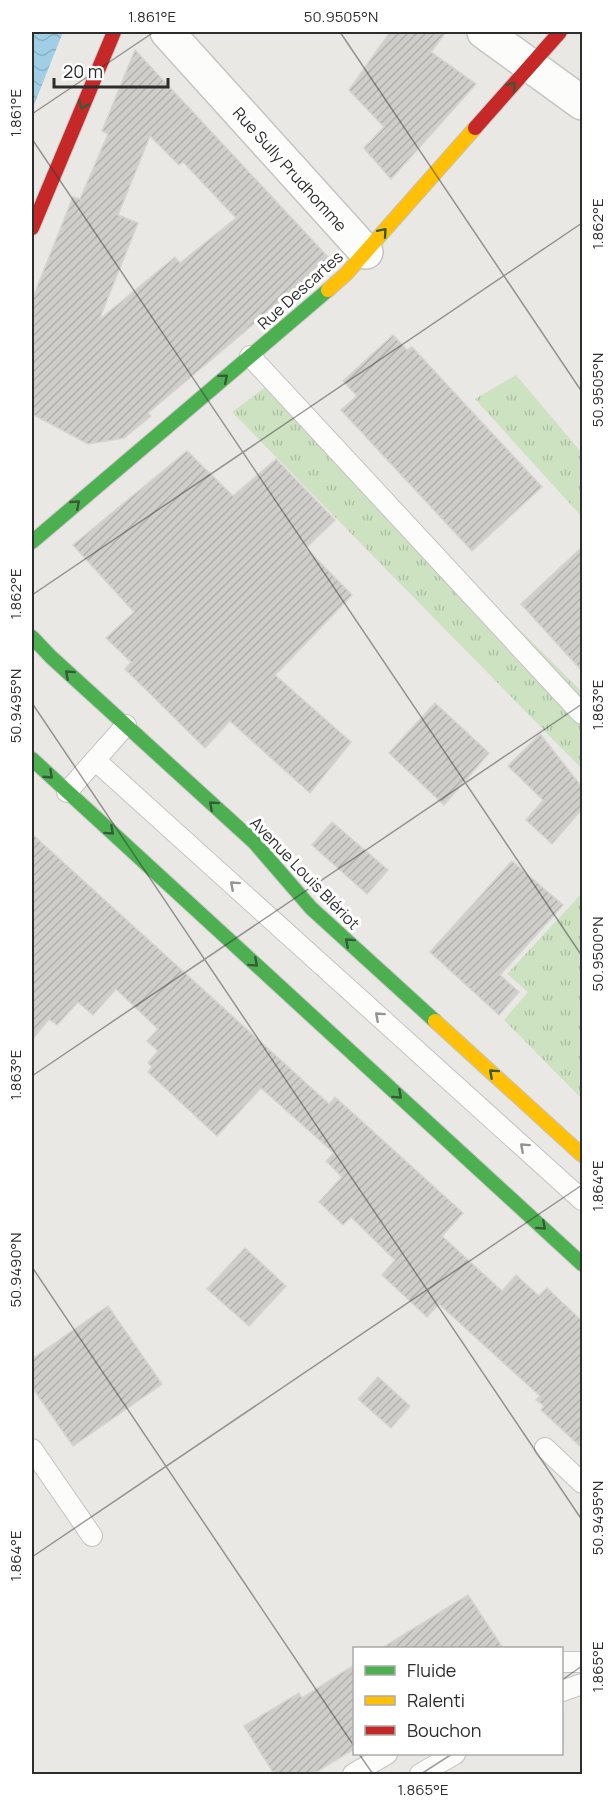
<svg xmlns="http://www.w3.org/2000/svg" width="614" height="1806" font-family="Manrope,sans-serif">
  <defs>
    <pattern id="grass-tufts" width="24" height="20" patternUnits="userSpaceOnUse" patternTransform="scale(1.5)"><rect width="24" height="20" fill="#cce2c0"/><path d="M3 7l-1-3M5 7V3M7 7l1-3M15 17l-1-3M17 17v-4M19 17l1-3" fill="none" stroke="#b0c2a5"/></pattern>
    <pattern id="water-waves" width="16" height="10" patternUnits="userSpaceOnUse" patternTransform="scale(1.5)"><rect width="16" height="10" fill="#9fcee5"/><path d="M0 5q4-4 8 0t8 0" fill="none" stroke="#89b1c5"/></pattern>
    <pattern id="building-hatch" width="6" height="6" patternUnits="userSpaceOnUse" patternTransform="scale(1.5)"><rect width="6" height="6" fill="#cfceca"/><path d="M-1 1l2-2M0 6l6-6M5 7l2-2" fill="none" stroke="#b2b1ae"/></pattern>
  </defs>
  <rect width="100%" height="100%" fill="#eae8e4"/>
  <g fill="url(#grass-tufts)">
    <path d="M516 375 582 453V517L475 399Z"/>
    <path d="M272 382 582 692V769L232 412Z"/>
    <path d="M582 893V1099L504 1020 528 992 507 974Z"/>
  </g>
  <path fill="url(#water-waves)" d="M32 32H63L32 110Z"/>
  <g fill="url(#building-hatch)" stroke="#d5d4d0" stroke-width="1.5" fill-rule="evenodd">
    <path d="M390 32H446L431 52 476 84 391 179 364 148 384 127 349 90Z"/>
    <path d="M135 50 329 258 319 269 148 413 151 416 124 438 88 444 32 414V300L73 197 80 199 108 134 102 131ZM150 136 179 165 183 162 236 218 180 263 175 257 99 320 138 223 118 215Z"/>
    <path d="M393 335 407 350 412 347 542 487 472 551 341 410 357 396 343 381Z"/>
    <path d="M187 451 233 496 276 459 335 520 306 548 352 595 275 675 351 742 310 793 230 721 205 748 125 669 131 662 106 638 134 612 73 545Z"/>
    <path d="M582 547V671L521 604Z"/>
    <path d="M435 703 489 753 444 805 389 753Z"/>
    <path d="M540 734 582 787V809L552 844 526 820 543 800 508 766Z"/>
    <path d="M332 822 388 870 367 894 312 845Z"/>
    <path d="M32 834 329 1104 335 1097 463 1213 442 1236 502 1291 516 1275 539 1296 547 1288 582 1321V1448L541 1410 544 1406 536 1400 540 1396 439 1304 427 1317 382 1275 395 1260 351 1217 343 1225 319 1202 342 1177 326 1161 334 1153 261 1088 217 1136 148 1072 152 1067 148 1063 158 1051 147 1041 158 1029 116 989 93 1015 78 1002 57 1025 49 1019 32 1040Z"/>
    <path d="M512 861 563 905 500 975 519 992 499 1015 430 952Z"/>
    <path d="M245 1248 286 1286 249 1326 207 1289Z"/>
    <path d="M108 1306 162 1384 73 1446 32 1387V1359Z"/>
    <path d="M378 1377 410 1406 391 1428 358 1399Z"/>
    <path d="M468 1595 503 1648H382Z"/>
    <path d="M354 1665V1749L313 1774H274L244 1726 299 1693 302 1698Z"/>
  </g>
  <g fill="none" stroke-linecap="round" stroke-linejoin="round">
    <g stroke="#c4c4c4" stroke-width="22">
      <g id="lane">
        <path d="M250 356 582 714"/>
        <path d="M95 760 582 1200"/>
        <path d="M67 792 126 725"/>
        <path d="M545 1448 582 1483"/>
        <path d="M32 1449 92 1536"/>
        <path d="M562 1662H582"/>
        <path d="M562 1691 582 1684"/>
        <path d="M353 1774 387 1754"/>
        <path d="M420 1774 455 1754"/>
      </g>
    </g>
    <g stroke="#c4c4c4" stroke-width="36">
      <g id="street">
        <path d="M167 32 366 252"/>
        <path d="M484 32 582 103"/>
      </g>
    </g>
    <g stroke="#c4c4c4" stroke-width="16">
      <g id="fast">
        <path d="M32 542 328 290"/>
        <path d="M32 637 51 657 254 842 311 908 435 1021"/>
        <path d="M32 759 582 1264"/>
      </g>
    </g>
    <g stroke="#c4c4c4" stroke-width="16">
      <g id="slow">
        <path d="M328 290 346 274 475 128"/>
        <path d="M435 1021 582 1155"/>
      </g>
    </g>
    <g stroke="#c4c4c4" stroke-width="16">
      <g id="jam">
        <path d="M475 128 560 32"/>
        <path d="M32 228 114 32"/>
      </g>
    </g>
    <use href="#lane" stroke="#fcfcfb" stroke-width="20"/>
    <use href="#street" stroke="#fcfcfb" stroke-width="33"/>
    <use href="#fast" stroke="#4caf50" stroke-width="14"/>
    <use href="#slow" stroke="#ffc107" stroke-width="14"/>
    <use href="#jam" stroke="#c62828" stroke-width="14"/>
  </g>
  <defs><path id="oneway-chevron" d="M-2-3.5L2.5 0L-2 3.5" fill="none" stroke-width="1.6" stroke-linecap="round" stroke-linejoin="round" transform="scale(1.5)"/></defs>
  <g stroke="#385a39">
    <use href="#oneway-chevron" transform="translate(512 86) rotate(-49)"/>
    <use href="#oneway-chevron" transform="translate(83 105) rotate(113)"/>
    <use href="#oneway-chevron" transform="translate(383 232) rotate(-49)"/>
    <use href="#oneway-chevron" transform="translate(224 378) rotate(-40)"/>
    <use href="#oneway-chevron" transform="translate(76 504) rotate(-41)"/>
    <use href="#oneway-chevron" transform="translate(69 674) rotate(-138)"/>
    <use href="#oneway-chevron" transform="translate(49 775) rotate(43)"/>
    <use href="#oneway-chevron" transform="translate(213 805) rotate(-138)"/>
    <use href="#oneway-chevron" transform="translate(110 831) rotate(42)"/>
    <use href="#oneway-chevron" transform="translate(349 942) rotate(-138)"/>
    <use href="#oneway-chevron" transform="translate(254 963) rotate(42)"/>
    <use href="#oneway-chevron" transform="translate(493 1073) rotate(-138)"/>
    <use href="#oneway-chevron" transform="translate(398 1095) rotate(42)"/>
    <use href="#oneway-chevron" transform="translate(542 1226) rotate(42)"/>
  </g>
  <g stroke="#949494">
    <use href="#oneway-chevron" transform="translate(234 885) rotate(-138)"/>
    <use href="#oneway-chevron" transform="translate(379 1016) rotate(-138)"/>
    <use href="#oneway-chevron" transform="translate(524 1147) rotate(-138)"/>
  </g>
  <path fill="none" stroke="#2d2d2d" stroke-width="1.5" stroke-opacity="0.45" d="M340 32 582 392M32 114 154 32M32 139 582 956M32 595 582 223M32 703 582 1520M32 1076 582 704M32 1267 354 1746M32 1557 582 1185M562 1680 582 1666M359 1754 373 1774M421 1774 452 1754"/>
  <g text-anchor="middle" stroke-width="6" stroke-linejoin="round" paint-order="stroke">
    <g font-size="16" fill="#2d2d2d" stroke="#fff">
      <text transform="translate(290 169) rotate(48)" y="6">Rue Sully Prudhomme</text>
      <text transform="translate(300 290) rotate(-42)" y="6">Rue Descartes</text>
      <text transform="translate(305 873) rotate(46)" y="6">Avenue Louis Blériot</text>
    </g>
  </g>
  <rect width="614" height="1806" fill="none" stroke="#ffffff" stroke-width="66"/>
  <rect x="353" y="1647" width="210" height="108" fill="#ffffff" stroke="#ababab" stroke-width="1.5"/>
  <rect x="365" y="1666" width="30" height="9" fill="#4caf50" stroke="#ababab" stroke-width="1.5"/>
  <text x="407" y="1677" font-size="18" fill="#2d2d2d">Fluide</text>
  <rect x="365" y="1696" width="30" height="9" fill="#ffc107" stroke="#ababab" stroke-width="1.5"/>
  <text x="407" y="1707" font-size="18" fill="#2d2d2d">Ralenti</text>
  <rect x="365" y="1726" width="30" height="9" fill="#c62828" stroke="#ababab" stroke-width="1.5"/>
  <text x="407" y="1737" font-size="18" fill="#2d2d2d">Bouchon</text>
  <path d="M54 78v9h114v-9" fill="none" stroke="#2d2d2d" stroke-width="3"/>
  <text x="63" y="78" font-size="18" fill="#2d2d2d" stroke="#ffffff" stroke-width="4.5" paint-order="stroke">20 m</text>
  <rect x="33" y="33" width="548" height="1740" fill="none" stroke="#2d2d2d" stroke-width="2"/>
  <g font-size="15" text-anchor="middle" fill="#2d2d2d">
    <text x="152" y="22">1.861°E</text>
    <text x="341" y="22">50.9505°N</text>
    <text transform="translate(16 113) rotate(-90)" y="5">1.861°E</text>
    <text transform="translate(598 224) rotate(-90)" y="5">1.862°E</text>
    <text transform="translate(598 390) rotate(-90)" y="5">50.9505°N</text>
    <text transform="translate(16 594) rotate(-90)" y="5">1.862°E</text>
    <text transform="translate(598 705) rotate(-90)" y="5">1.863°E</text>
    <text transform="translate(16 706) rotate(-90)" y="5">50.9495°N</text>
    <text transform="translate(598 954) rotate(-90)" y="5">50.9500°N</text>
    <text transform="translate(16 1075) rotate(-90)" y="5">1.863°E</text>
    <text transform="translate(598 1186) rotate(-90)" y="5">1.864°E</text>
    <text transform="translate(16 1270) rotate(-90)" y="5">50.9490°N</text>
    <text transform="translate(598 1518) rotate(-90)" y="5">50.9495°N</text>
    <text transform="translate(16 1556) rotate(-90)" y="5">1.864°E</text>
    <text transform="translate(598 1667) rotate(-90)" y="5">1.865°E</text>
    <text x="423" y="1795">1.865°E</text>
  </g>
</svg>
